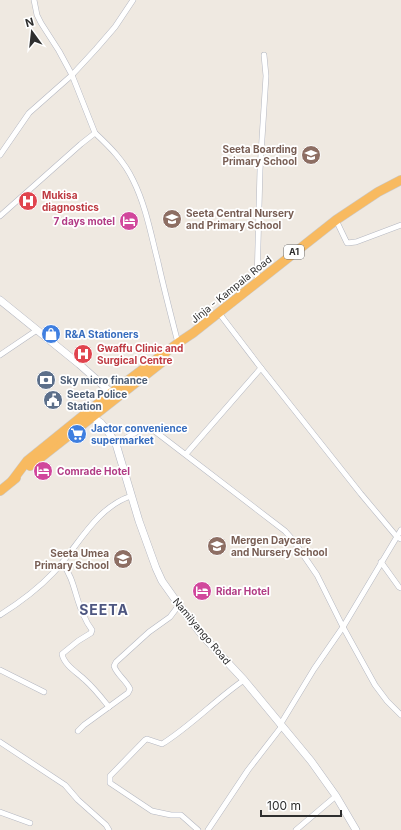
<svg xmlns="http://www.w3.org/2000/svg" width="401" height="830" font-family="Inter,sans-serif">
  <rect width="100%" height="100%" fill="#efe9e1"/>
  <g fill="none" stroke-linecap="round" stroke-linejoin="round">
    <g stroke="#b4b7c1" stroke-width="6">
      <g id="minor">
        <path d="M95 133C110 147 124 161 133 180 146 206 151 235 158 262 164 289 171 316 178 343"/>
        <path d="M0 155 29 113 72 75 96 49 115 27 133 0"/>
        <path d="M0 216 81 144 95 133 72 75 59 51 41 23 37 15 34 0"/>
        <path d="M336 220 347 243 356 242 401 225"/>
        <path d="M257 282 260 170 266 76 264 55"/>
        <path d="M219 313 261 368 361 494 397 537 401 539"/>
        <path d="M0 355 37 330"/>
        <path d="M116 444 145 427 152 429 285 531 293 540 317 575 343 627 375 685 387 701 401 715"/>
        <path d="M186 454 261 368"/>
        <path d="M381 562 399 587 401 588"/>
        <path d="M62 563C75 579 75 599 84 616 86 621 89 626 92 630L91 633 78 641 62 654C64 665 78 673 85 680 94 688 101 697 109 707"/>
        <path d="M0 615C19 603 37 590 53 573 78 547 95 508 131 496"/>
        <path d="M0 670 44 692"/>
        <path d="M280 725 314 669 343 627 401 530"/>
        <path d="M78 731 84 725 128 693 130 689C126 680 117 675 114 666L116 662 149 632 170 617 179 605"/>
        <path d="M0 742 65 785 78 800 106 825 109 830"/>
        <path d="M0 812 30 823"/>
        <path d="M198 830 181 815H171L152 811 110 783V776L145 740 147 739 162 744C191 726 215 700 244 680"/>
        <path d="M208 830 248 770 282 726"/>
        <path d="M296 830 336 796"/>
      </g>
    </g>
    <g stroke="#b4b7c1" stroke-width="8">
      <g id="secondary">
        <path d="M0 300 79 364 115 396"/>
        <path d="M88 414 101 423 109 433 116 444 139 521 156 568 162 581 179 605 202 635 244 680 311 761 336 796 356 830"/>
      </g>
    </g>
    <g stroke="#c9c9c9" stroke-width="10">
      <g id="trunk">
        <path d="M30 466 166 359"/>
        <path d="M12 481 27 461 111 393 178 343 193 333 336 220 378 192 401 180"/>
        <path d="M0 491 16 478"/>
      </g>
    </g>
    <use href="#minor" stroke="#fff" stroke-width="5"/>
    <use href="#secondary" stroke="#fff" stroke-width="7"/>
    <use href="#trunk" stroke="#f8ba60" stroke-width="9"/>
  </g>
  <defs>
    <g id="school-disc" transform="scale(1)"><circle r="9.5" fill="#8d6e63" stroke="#fff"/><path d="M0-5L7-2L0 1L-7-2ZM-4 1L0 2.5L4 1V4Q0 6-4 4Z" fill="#fff"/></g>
    <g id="hospital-disc" transform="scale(1)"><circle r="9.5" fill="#e0444e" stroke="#fff"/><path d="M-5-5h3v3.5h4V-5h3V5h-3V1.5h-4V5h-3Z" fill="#fff"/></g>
    <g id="hotel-disc" transform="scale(1)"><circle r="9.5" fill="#d1479c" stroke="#fff"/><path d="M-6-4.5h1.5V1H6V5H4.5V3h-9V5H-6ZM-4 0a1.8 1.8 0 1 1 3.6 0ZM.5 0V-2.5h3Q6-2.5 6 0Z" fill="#fff"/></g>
    <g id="shop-disc" transform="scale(1)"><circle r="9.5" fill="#3f7fe0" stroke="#fff"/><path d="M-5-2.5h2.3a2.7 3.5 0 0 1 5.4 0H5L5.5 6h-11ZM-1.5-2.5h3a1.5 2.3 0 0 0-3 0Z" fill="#fff"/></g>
    <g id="bank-disc" transform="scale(1)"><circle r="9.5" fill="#5c6f8a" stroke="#fff"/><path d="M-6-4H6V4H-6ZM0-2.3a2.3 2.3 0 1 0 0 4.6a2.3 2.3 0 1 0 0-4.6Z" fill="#fff"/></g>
    <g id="civic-disc" transform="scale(1)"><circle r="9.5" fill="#5c6f8a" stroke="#fff"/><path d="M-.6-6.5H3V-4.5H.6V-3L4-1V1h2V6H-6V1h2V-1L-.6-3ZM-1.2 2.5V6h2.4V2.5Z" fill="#fff"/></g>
    <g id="supermarket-disc" transform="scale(1)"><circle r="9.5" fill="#3f7fe0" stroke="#fff"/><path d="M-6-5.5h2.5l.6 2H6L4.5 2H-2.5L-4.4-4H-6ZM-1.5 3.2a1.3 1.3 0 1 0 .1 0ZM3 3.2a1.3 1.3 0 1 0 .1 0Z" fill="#fff"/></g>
  </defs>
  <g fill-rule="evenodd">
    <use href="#school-disc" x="311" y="155"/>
    <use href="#hospital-disc" x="28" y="201"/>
    <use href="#school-disc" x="172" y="219"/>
    <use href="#hotel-disc" x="129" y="221"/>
    <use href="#shop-disc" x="51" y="334"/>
    <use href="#hospital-disc" x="83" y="354"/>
    <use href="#bank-disc" x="46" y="380"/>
    <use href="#civic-disc" x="53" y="400"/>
    <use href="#supermarket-disc" x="77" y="434"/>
    <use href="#hotel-disc" x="43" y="471"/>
    <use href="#school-disc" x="217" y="546"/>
    <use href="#school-disc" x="123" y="559"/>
    <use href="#hotel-disc" x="202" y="591"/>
  </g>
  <g text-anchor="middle" stroke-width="3.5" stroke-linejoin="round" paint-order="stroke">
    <rect fill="#fff" stroke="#6d6d6d" stroke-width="1" x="284" y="245" width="20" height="14" rx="3"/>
    <g font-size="9" font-weight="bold" fill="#2e2e2e">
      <text x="294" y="255">A1</text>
    </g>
    <g font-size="10" font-weight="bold" fill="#785e54" stroke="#fff" text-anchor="end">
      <text x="297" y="153">Seeta Boarding<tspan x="297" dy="12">Primary School</tspan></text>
      <text x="186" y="217" text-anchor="start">Seeta Central Nursery<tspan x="186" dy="12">and Primary School</tspan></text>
      <text x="231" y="544" text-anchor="start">Mergen Daycare<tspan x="231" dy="12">and Nursery School</tspan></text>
      <text x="109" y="557">Seeta Umea<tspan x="109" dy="12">Primary School</tspan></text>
    </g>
    <g font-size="10" font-weight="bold" fill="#be3a42" stroke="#fff" text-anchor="start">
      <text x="42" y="199">Mukisa<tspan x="42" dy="12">diagnostics</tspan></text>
      <text x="97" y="352">Gwaffu Clinic and<tspan x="97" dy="12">Surgical Centre</tspan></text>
    </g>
    <g font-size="10" font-weight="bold" fill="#b23c85" stroke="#fff" text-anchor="start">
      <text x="115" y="225" text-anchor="end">7 days motel</text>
      <text x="57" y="475">Comrade Hotel</text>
      <text x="216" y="595">Ridar Hotel</text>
    </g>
    <g font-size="10" fill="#2e2e2e" stroke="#fff">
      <text transform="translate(231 289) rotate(-39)" y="4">Jinja - Kampala Road</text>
      <text transform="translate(202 631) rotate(50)" y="4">Namilyango Road</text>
    </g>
    <g font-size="10" font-weight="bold" fill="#366cbe" stroke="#fff" text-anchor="start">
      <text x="65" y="338">R&amp;A Stationers</text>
      <text x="91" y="432">Jactor convenience<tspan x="91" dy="12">supermarket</tspan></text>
    </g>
    <g font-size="10" font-weight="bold" fill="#4e5e75" stroke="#fff" text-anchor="start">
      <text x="60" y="384">Sky micro finance</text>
      <text x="67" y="398">Seeta Police<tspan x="67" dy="12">Station</tspan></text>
    </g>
    <g font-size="14" font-weight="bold" letter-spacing="1" fill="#4d5680" stroke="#fff">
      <text x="104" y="615">SEETA</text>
    </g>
  </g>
  <g transform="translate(32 32) rotate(345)" stroke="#ffffff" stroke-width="3" paint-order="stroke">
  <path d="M0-3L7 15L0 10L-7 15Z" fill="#2e2e2e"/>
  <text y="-6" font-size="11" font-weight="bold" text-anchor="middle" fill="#2e2e2e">N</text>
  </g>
  <path d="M261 810v6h80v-6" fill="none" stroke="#2e2e2e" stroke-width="2"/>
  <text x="267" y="810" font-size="12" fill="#2e2e2e" stroke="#ffffff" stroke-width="3" paint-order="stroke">100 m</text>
</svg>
